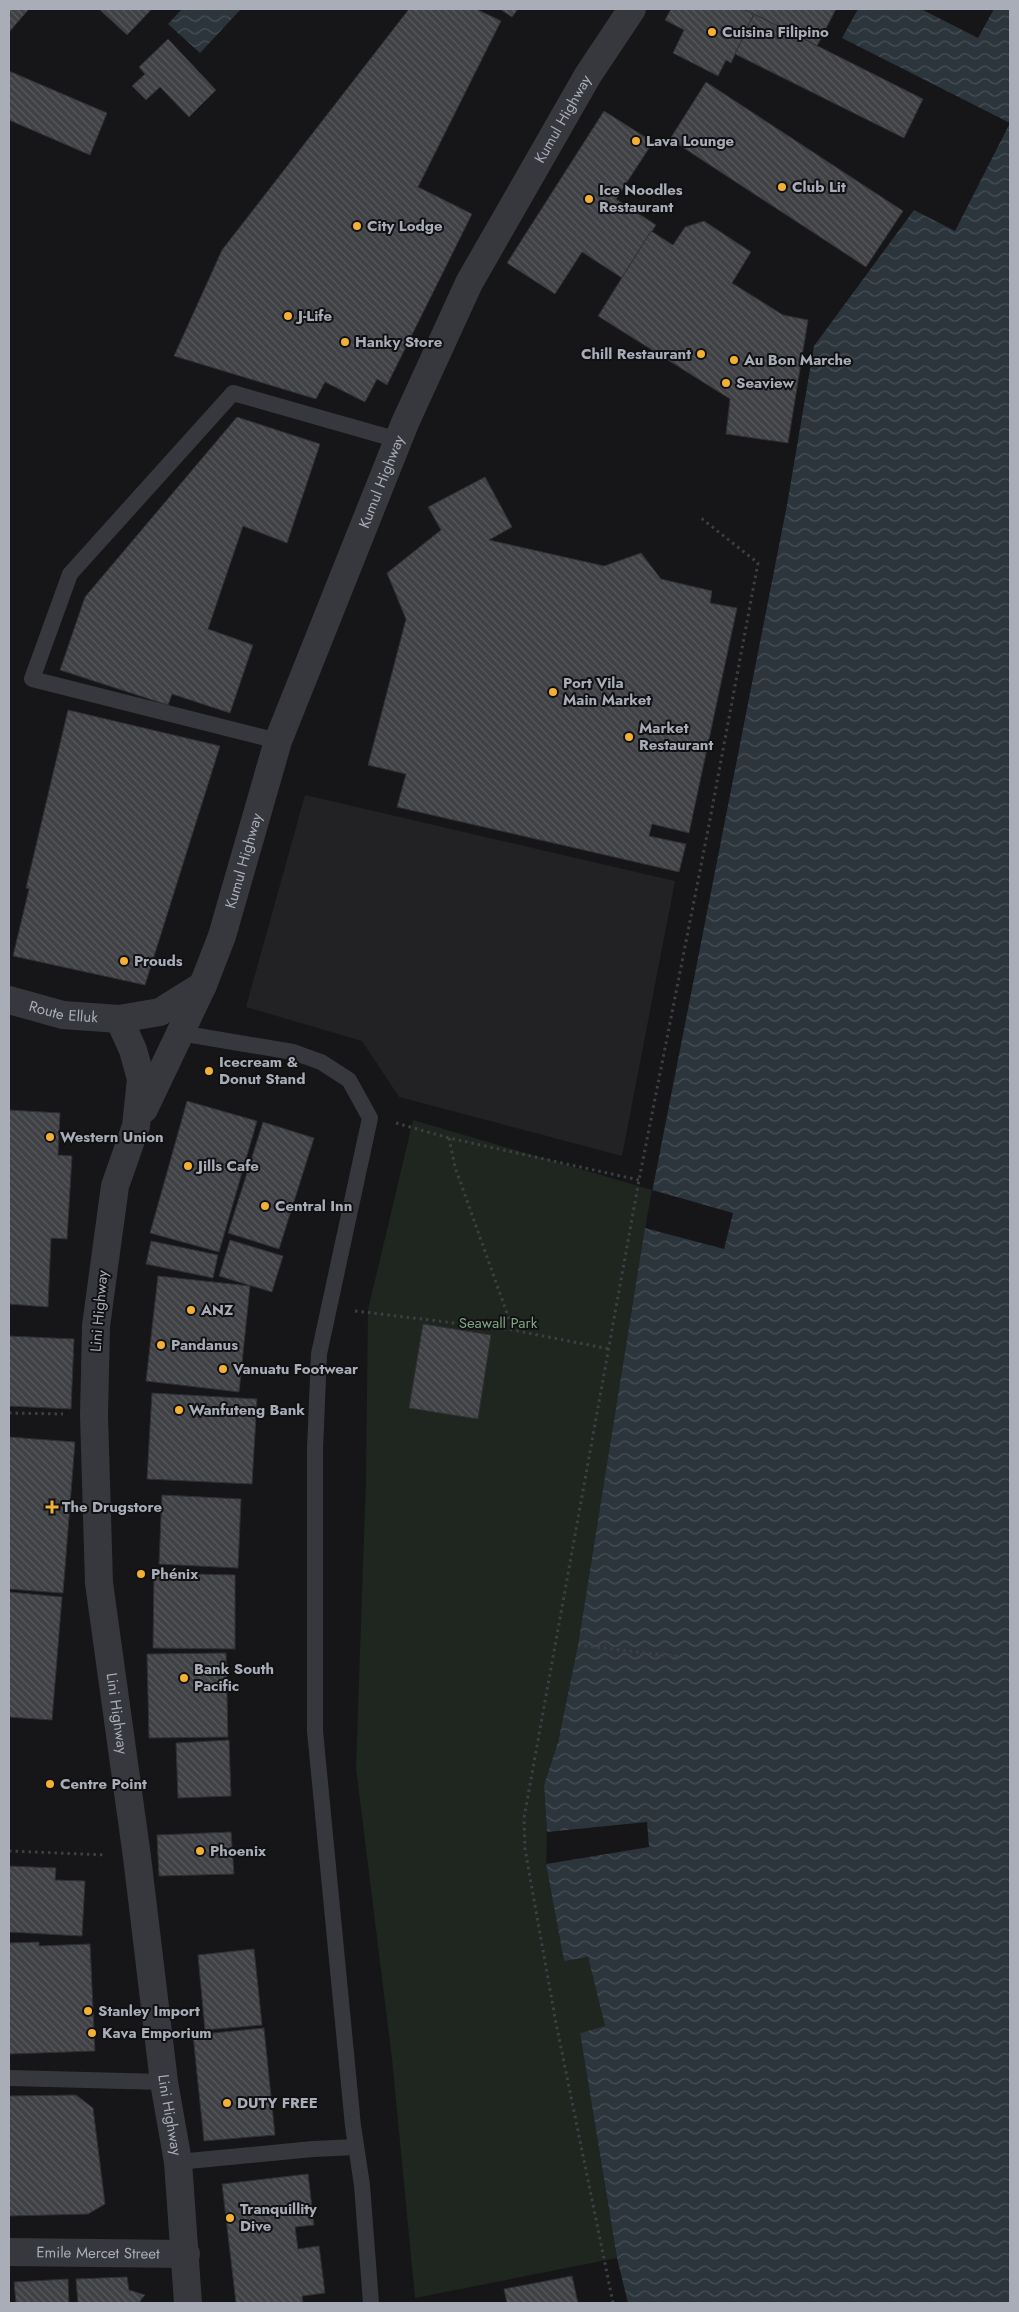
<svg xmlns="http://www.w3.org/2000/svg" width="1019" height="2312" font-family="Jost,sans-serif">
  <defs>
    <pattern id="water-waves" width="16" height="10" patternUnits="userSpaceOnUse" patternTransform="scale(1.25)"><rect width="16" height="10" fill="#2c353c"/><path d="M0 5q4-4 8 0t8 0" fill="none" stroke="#485056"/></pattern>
    <pattern id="building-back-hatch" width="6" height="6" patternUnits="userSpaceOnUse" patternTransform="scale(1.25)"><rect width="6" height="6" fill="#404145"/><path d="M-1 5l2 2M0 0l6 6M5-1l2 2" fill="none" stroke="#595a5e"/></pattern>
  </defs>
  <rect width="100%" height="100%" fill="#161618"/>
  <path fill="#222225" d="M305 795 675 881 622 1156 399 1097 362 1041 246 1007Z"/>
  <path fill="#1e261f" d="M413 1120 652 1190 578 1645 558 1742 544 1785 547 1832 546 1864 564 1960 588 1957 605 2026 580 2033 617 2258 415 2298 392 2059 356 1768 366 1478 368 1310Z"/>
  <g fill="url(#water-waves)">
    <path d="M182 9H241L200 53 168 24Z"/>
    <path d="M858 9H921L978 38 994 9H1010V123L842 38Z"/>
    <path d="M1010 123V2303H628L617 2258 580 2033 605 2026 588 1957 564 1961 546 1864 547 1832 544 1785 558 1742 578 1645 645 1228 787 505 814 346 914 210 955 231Z"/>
  </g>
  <g fill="#161618">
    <path d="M652 1190 733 1213 724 1249 645 1228Z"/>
    <path d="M647 1822 649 1847 546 1864 547 1832Z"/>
  </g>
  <g fill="url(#building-back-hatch)" stroke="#303034">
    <path d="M9 9H29L10 31 9 30Z"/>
    <path d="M99 9H152L127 35Z"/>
    <path d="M409 9H476L501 21 418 187 472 214 387 385 377 379 365 402 325 382 316 399 174 356 222 250Z"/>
    <path d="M500 9H518L512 17Z"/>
    <path d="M671 9H743L754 14 731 63 726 60 718 76 673 53 684 30 665 20Z"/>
    <path d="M743 9H836L817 46Z"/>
    <path d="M754 14 923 99 904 138 735 54Z"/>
    <path d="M168 39 216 90 189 117 160 87 146 100 132 86 145 74 139 67Z"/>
    <path d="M9 71 107 113 90 155 9 120Z"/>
    <path d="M706 82 903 211 866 267 670 139Z"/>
    <path d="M604 111 653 142 616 199 656 225 622 278 582 252 555 294 507 263Z"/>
    <path d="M704 221 751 252 732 283 783 315 808 320 788 443 726 434 730 399 598 316 651 231 673 245 685 227Z"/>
    <path d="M237 417 320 444 287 543 243 526 208 629 253 645 230 713 172 694 168 705 60 670 85 597Z"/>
    <path d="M485 477 512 527 489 540 604 566 641 553 661 579 712 591 710 603 737 608 689 833 652 824 649 836 686 844 679 872 397 807 406 774 368 765 406 619 387 573 441 530 428 507Z"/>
    <path d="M68 710 220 746 145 985 13 956 29 889 26 888Z"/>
    <path d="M187 1101 257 1121 219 1252 150 1233Z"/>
    <path d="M9 1110 60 1113 58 1155 72 1156 67 1239 51 1238 48 1307 9 1304Z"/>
    <path d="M263 1122 314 1138 279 1249 228 1233Z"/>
    <path d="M230 1240 283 1256 272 1292 219 1276Z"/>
    <path d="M151 1241 218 1255 213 1278 146 1264Z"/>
    <path d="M158 1276 250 1286 239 1392 146 1381Z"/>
    <path d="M423 1324 491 1335 478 1419 409 1408Z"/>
    <path d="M9 1336 74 1339 71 1409 9 1406Z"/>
    <path d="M152 1393 257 1399 252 1484 147 1479Z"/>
    <path d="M9 1437 75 1442 63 1593 9 1589Z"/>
    <path d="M162 1495 241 1499 238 1568 159 1564Z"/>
    <path d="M154 1573 235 1575V1649L153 1648Z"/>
    <path d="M9 1592 62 1597 52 1720 9 1717Z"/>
    <path d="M226 1653 228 1737 149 1738 147 1654Z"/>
    <path d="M229 1740 231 1796 178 1798 176 1743Z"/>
    <path d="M231 1832 234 1874 159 1876 157 1835Z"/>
    <path d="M9 1866 56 1868 55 1880 85 1881 82 1936 9 1932Z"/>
    <path d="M39 1942V1946L90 1944 95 2051 9 2054V1943Z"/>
    <path d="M254 1949 262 2025 205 2030 198 1955Z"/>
    <path d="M264 2028 275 2135 204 2141 193 2035Z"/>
    <path d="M76 2095 93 2108 105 2204 88 2214 9 2216V2096Z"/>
    <path d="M308 2174 314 2225 295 2227 298 2249 319 2246 325 2293 302 2296 303 2303H236L222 2184Z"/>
    <path d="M572 2276 578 2303H507L504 2289Z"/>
    <path d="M127 2277 129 2290 145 2295 140 2301 141 2303H78L76 2279Z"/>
    <path d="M68 2279 69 2303H16L14 2282Z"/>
  </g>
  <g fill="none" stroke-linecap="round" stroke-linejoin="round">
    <g stroke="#3d3f44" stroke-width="3" stroke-dasharray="2.5 4" stroke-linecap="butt">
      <path d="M396 1123 449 1138 639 1180"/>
      <path d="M449 1138 455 1167 513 1330"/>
      <path d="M355 1311 513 1330 609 1349"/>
      <path d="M9 1413 63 1414"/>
      <path d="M578 1645 680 1657"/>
      <path d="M9 1851 106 1855"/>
      <path d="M613 2303 555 2018 525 1849 524 1818 639 1180 708 830 758 563 701 518"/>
    </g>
    <g stroke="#37383d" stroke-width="16">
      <path d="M278 741 32 679 70 574 233 393 398 440"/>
      <path d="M180 1033 293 1052 321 1062 349 1080 370 1118 319 1354 315 1449V1731L353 2126 362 2185 371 2303"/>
      <path d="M9 2078 164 2082"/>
      <path d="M178 2162 313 2149 356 2147"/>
    </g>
    <path stroke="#37383d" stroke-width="28" id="s1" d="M9 2252 186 2254"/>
    <g stroke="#37383d" stroke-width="28">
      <path id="s2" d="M9 1000 63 1015 119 1019 160 1012 203 985"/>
      <path id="s3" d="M119 1019 133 1050 141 1079 136 1126 115 1186 96 1326 94 1415 99 1583 137 1857 164 2082 178 2162 188 2303"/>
      <path id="s4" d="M144 1109 203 985 222 936 278 741 405 423 469 283 588 75 632 9"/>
    </g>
  </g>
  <g fill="#f2b134" stroke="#111113" stroke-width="2">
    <circle cx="712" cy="32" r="5"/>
    <circle cx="636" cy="141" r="5"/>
    <circle cx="782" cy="187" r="5"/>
    <circle cx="589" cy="199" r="5"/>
    <circle cx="357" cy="226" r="5"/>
    <circle cx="288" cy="316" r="5"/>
    <circle cx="345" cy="342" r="5"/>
    <circle cx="701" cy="354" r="5"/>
    <circle cx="734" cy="360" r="5"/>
    <circle cx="726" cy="383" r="5"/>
    <circle cx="553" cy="692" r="5"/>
    <circle cx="629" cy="737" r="5"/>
    <circle cx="124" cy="961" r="5"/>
    <circle cx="209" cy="1071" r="5"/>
    <circle cx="50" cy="1137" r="5"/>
    <circle cx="188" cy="1166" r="5"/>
    <circle cx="265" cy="1206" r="5"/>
    <circle cx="191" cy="1310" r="5"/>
    <circle cx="161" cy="1345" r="5"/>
    <circle cx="223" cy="1369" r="5"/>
    <circle cx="179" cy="1410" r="5"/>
    <path d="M49.5 1499.5h5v5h5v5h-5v5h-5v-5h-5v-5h5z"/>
    <circle cx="141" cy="1574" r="5"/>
    <circle cx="184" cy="1678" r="5"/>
    <circle cx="50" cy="1784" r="5"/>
    <circle cx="200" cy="1851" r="5"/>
    <circle cx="88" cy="2011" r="5"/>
    <circle cx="92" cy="2033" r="5"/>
    <circle cx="227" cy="2103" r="5"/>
    <circle cx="230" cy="2218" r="5"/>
  </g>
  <g text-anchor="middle" stroke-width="4" stroke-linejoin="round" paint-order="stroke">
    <g font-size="15" font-weight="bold" fill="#a8adb8" stroke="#111113" text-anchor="start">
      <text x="722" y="37">Cuisina Filipino</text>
      <text x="646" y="146">Lava Lounge</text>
      <text x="792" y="192">Club Lit</text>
      <text x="599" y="195">Ice Noodles<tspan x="599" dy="17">Restaurant</tspan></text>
      <text x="367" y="231">City Lodge</text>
      <text x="298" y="321">J-Life</text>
      <text x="355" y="347">Hanky Store</text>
      <text x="691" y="359" text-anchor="end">Chill Restaurant</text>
      <text x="744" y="365">Au Bon Marche</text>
      <text x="736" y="388">Seaview</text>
      <text x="563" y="688">Port Vila<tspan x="563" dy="17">Main Market</tspan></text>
      <text x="639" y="733">Market<tspan x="639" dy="17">Restaurant</tspan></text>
      <text x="134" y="966">Prouds</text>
      <text x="219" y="1067">Icecream &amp;<tspan x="219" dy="17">Donut Stand</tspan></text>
      <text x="60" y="1142">Western Union</text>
      <text x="198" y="1171">Jills Cafe</text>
      <text x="275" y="1211">Central Inn</text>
      <text x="201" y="1315">ANZ</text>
      <text x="171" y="1350">Pandanus</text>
      <text x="233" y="1374">Vanuatu Footwear</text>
      <text x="189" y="1415">Wanfuteng Bank</text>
      <text x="62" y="1512">The Drugstore</text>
      <text x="151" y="1579">Phénix</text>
      <text x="194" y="1674">Bank South<tspan x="194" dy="17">Pacific</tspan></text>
      <text x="60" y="1789">Centre Point</text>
      <text x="210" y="1856">Phoenix</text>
      <text x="98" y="2016">Stanley Import</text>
      <text x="102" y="2038">Kava Emporium</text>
      <text x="237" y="2108">DUTY FREE</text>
      <text x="240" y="2214">Tranquillity<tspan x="240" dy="17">Dive</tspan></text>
    </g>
    <g font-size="15" fill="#a8adb8" stroke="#111113">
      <text dy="5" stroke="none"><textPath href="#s4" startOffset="1078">Kumul Highway</textPath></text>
      <text dy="5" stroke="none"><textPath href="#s4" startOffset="672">Kumul Highway</textPath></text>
      <text dy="5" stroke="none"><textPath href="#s4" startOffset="268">Kumul Highway</textPath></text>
      <text dy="5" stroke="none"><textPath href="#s2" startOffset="56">Route Elluk</textPath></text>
      <text transform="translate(99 1311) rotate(-85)" y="5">Lini Highway</text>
      <text dy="5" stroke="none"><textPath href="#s3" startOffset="705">Lini Highway</textPath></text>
      <text dy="5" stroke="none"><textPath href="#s3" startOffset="1110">Lini Highway</textPath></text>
      <text dy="5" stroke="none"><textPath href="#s1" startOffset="89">Emile Mercet Street</textPath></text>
    </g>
    <g font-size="15" fill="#7fa381" stroke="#111113">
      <text x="498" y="1328">Seawall Park</text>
    </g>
  </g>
  <rect width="1019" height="2312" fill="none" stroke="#a8adb8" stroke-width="20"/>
</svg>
